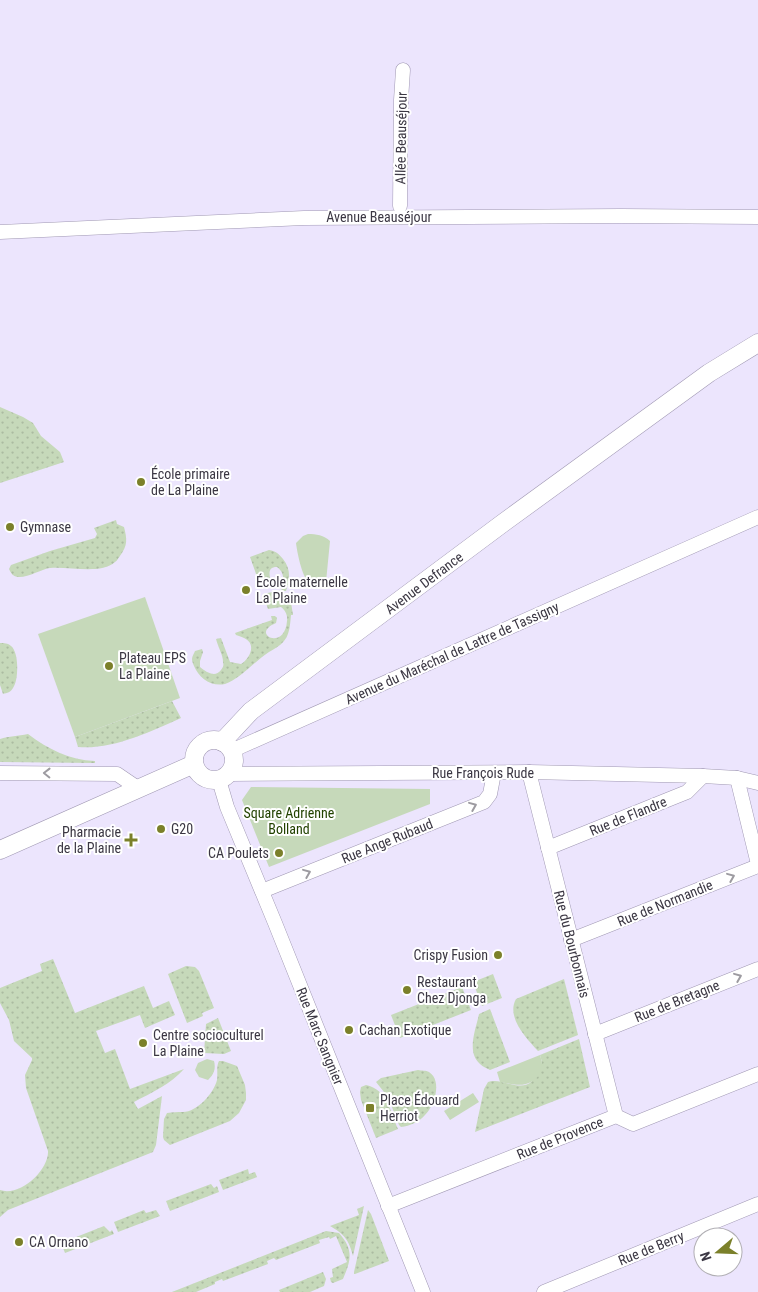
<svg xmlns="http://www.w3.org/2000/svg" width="758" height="1292" font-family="'Roboto Condensed',sans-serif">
  <defs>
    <pattern id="grass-dots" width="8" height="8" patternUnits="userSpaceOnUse" patternTransform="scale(1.25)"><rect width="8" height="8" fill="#c6d9ba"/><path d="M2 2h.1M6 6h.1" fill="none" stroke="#abbba1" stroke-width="1.8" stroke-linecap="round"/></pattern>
  </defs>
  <rect width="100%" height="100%" fill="#ece5fd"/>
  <g fill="url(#grass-dots)">
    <path d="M0 407 23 417 33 423 41 436 60 452 64 462 0 483Z"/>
    <path d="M116 520 117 524 124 527C127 539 128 545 120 556 118 558 117 561 115 562 101 575 68 566 50 568 41 569 21 582 13 575 12 575 9 569 9 569L11 565 50 551 95 538 97 534 94 528Z"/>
    <path d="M269 550C276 551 279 554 283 559 291 569 290 579 286 591H283L281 589C284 581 285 573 277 567 269 567 269 572 270 578L266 583 260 585 250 557Z"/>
    <path d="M277 591 280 595 284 596 288 595 290 596 293 615H291C290 624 290 634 284 641 280 646 274 649 269 652 256 660 239 680 225 684 211 687 199 678 194 666 193 664 192 661 192 659 192 656 194 654 195 651L202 649 203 652 200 661V667C206 672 215 678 221 670 223 667 224 666 223 662 223 655 218 647 216 639L221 638 230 662 241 664C250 658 257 644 244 638 242 637 239 636 236 635L235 633 272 620 271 616H275L277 618 276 623C249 634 285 652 287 621 288 615 285 610 281 607L268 609 263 594Z"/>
    <path d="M0 643C4 643 8 643 11 646 19 652 19 680 13 688 11 692 7 693 3 694L0 685Z"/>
    <path d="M172 701 181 718C150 732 112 750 78 747L75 737Z"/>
    <path d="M28 734C48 749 69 760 95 761V763L0 762V739C9 736 18 736 28 734Z"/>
    <path d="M53 959 75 1013 144 986 153 1008 169 1001 175 1015 145 1028 140 1015 96 1031 105 1053 115 1049 130 1089 184 1069C171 1084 151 1093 134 1102L138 1109 162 1096 156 1145 153 1152 8 1210 0 1217V1190C20 1197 49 1170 48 1151L26 1088 25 1075 32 1060V1058L14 1041 9 1020 0 1003V988L42 971 40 964Z"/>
    <path d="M186 966 195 967 199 971 214 1008 202 1013 203 1016 187 1023 168 974Z"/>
    <path d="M493 974 502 998 482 1006 473 982Z"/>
    <path d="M564 979 578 1035 538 1051C526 1038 506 1017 516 999Z"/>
    <path d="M462 987 471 1010 400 1038 391 1015Z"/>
    <path d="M490 1009 510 1062 490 1070C487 1068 483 1067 480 1064 466 1052 476 1029 479 1014Z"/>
    <path d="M218 1018 231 1051 224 1054 204 1053 206 1024Z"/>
    <path d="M579 1039 590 1087 475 1132 484 1089 488 1082C501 1077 521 1093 532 1081 536 1076 539 1068 542 1062L540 1055Z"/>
    <path d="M219 1061H223L237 1066 245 1085 246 1093V1100L239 1113 230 1121 170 1145 164 1140 163 1137 164 1119 167 1113C173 1112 177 1112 183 1112 197 1112 214 1093 217 1080 218 1074 216 1066 219 1061Z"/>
    <path d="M418 1070C422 1071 426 1070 429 1072 443 1081 434 1107 425 1115 419 1122 410 1126 401 1127L399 1125 388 1097 376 1082 381 1078Z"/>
    <path d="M366 1085C387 1089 391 1113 398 1129L376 1138 361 1100 360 1092 361 1087Z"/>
    <path d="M248 1169 249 1174 255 1172 257 1177 223 1190 219 1180Z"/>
    <path d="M211 1184 214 1188 217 1186 219 1192 170 1211 166 1201Z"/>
    <path d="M364 1206 353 1256C349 1240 344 1234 330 1226L359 1215 357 1209Z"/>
    <path d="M144 1210 146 1213 156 1210 160 1216 118 1232 114 1222Z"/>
    <path d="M368 1210 371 1214 389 1261 355 1274H354V1272Z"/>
    <path d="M104 1226 110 1232 112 1230 114 1234 65 1253 61 1243Z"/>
    <path d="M326 1231 339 1233C354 1250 351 1260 343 1279L333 1283 331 1282 330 1278 333 1277 332 1269 347 1262 336 1236 330 1239 329 1237 319 1240 320 1243 276 1260 274 1258 267 1261 268 1264 223 1281 222 1279 215 1282V1284L196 1292H172Z"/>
    <path d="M323 1272 326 1279 324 1286 310 1292H280L279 1290Z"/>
  </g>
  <g fill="#c6d9ba">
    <path d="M308 534C316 534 324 535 330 541L326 582C320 583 315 585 309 582 302 578 297 551 296 543L303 536Z"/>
    <path d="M145 597 180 698 75 737 38 634Z"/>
    <path d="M251 787 430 789V804L269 867 242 800Z"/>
    <path d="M540 1055 542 1062 540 1074C528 1089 517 1085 500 1082L497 1072Z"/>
    <path d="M207 1059 214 1061C216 1069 214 1074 208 1080L199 1077 195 1070 198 1063Z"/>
    <path d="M473 1093 479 1102 450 1120 444 1111Z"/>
  </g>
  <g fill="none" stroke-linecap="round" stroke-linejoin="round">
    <g stroke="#a098b3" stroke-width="15">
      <g id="minor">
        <path d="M400 206 401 100 403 70"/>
        <path d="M0 232 304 218 621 216 758 217"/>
        <path d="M231 751 758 517"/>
        <path d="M529 772 616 1116"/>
        <path d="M0 773 117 774 139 789"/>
        <path d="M230 774 529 772 703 776 737 778 758 783"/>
        <path d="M737 778 758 864"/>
        <path d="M219 780 227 807 275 923 423 1292"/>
        <path d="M548 848 687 792 703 776"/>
        <path d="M262 891 484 802 490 794 494 773"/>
        <path d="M571 940 758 866"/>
        <path d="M595 1034 758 969"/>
        <path d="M388 1206 616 1116 633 1124 758 1074"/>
        <path d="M544 1292 758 1204"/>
      </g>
    </g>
    <g stroke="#a098b3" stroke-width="19">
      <g id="tertiary">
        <circle cx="214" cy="760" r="20"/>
        <path d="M222 742 251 711 503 523 709 373 758 343"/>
        <path d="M0 850 194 764"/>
      </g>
    </g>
    <use href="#minor" stroke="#fff" stroke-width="14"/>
    <use href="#tertiary" stroke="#fff" stroke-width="18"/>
  </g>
  <defs><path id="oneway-chevron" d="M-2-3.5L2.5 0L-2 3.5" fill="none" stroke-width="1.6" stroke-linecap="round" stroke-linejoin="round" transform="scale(1.25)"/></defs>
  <g stroke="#9d9ba1">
    <use href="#oneway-chevron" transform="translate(47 773) rotate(-179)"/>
    <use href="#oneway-chevron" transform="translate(473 806) rotate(-22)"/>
    <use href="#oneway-chevron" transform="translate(307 873) rotate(-22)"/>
    <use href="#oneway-chevron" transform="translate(731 877) rotate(-22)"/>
    <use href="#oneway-chevron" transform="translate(738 977) rotate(-22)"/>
  </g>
  <g fill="#7b802a" stroke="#fff" stroke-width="2">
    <circle cx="141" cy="482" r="5"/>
    <circle cx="10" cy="527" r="5"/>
    <circle cx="246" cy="590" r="5"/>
    <circle cx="109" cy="666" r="5"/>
    <circle cx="161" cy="829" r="5"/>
    <path d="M128.5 832.5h5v5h5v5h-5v5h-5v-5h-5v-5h5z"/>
    <circle cx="279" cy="853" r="5"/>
    <circle cx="498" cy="955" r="5"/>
    <circle cx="407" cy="990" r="5"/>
    <circle cx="349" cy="1030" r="5"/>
    <circle cx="143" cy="1043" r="5"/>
    <rect x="365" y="1103" width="10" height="10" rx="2.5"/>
    <circle cx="19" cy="1242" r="5"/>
  </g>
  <g text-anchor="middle" stroke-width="4" stroke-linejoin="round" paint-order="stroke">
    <g font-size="14" fill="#3b3743" stroke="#fff">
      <text transform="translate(401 138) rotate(-89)" y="5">Allée Beauséjour</text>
      <text x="379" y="222">Avenue Beauséjour</text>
      <text transform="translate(424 583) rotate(-37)" y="5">Avenue Defrance</text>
      <text transform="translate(452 653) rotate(-24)" y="5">Avenue du Maréchal de Lattre de Tassigny</text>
      <text x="483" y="778">Rue François Rude</text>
      <text transform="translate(628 816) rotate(-22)" y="5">Rue de Flandre</text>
      <text transform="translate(387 841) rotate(-22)" y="5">Rue Ange Rubaud</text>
      <text transform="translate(665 903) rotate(-22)" y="5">Rue de Normandie</text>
      <text transform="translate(572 944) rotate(76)" y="5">Rue du Bourbonnais</text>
      <text transform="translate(677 1001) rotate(-22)" y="5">Rue de Bretagne</text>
      <text transform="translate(320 1036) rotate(68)" y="5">Rue Marc Sangnier</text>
      <text transform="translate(560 1138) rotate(-22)" y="5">Rue de Provence</text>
      <text transform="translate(651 1248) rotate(-22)" y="5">Rue de Berry</text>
    </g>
    <g font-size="14" fill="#3b3743" stroke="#fff" text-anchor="start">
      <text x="151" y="479">École primaire<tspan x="151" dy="16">de La Plaine</tspan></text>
      <text x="20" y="532">Gymnase</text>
      <text x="256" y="587">École maternelle<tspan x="256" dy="16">La Plaine</tspan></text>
      <text x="119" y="663">Plateau EPS<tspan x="119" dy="16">La Plaine</tspan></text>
      <text x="171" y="834">G20</text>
      <text x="121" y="837" text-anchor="end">Pharmacie<tspan x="121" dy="16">de la Plaine</tspan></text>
      <text x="269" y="858" text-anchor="end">CA Poulets</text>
      <text x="488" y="960" text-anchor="end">Crispy Fusion</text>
      <text x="417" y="987">Restaurant<tspan x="417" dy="16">Chez Djonga</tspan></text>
      <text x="359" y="1035">Cachan Exotique</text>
      <text x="153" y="1040">Centre socioculturel<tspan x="153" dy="16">La Plaine</tspan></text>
      <text x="380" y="1105">Place Édouard<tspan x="380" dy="16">Herriot</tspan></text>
      <text x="29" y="1247">CA Ornano</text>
    </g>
    <g font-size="14" fill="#224200" stroke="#fff">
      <text x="289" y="818">Square Adrienne<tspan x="289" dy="16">Bolland</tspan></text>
    </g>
  </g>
  <g transform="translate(718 1252) rotate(251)"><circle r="24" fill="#ffffff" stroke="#b1afb4"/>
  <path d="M0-4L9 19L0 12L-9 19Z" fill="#7b802a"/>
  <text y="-8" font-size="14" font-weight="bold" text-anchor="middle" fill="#3b3743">N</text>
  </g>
</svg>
